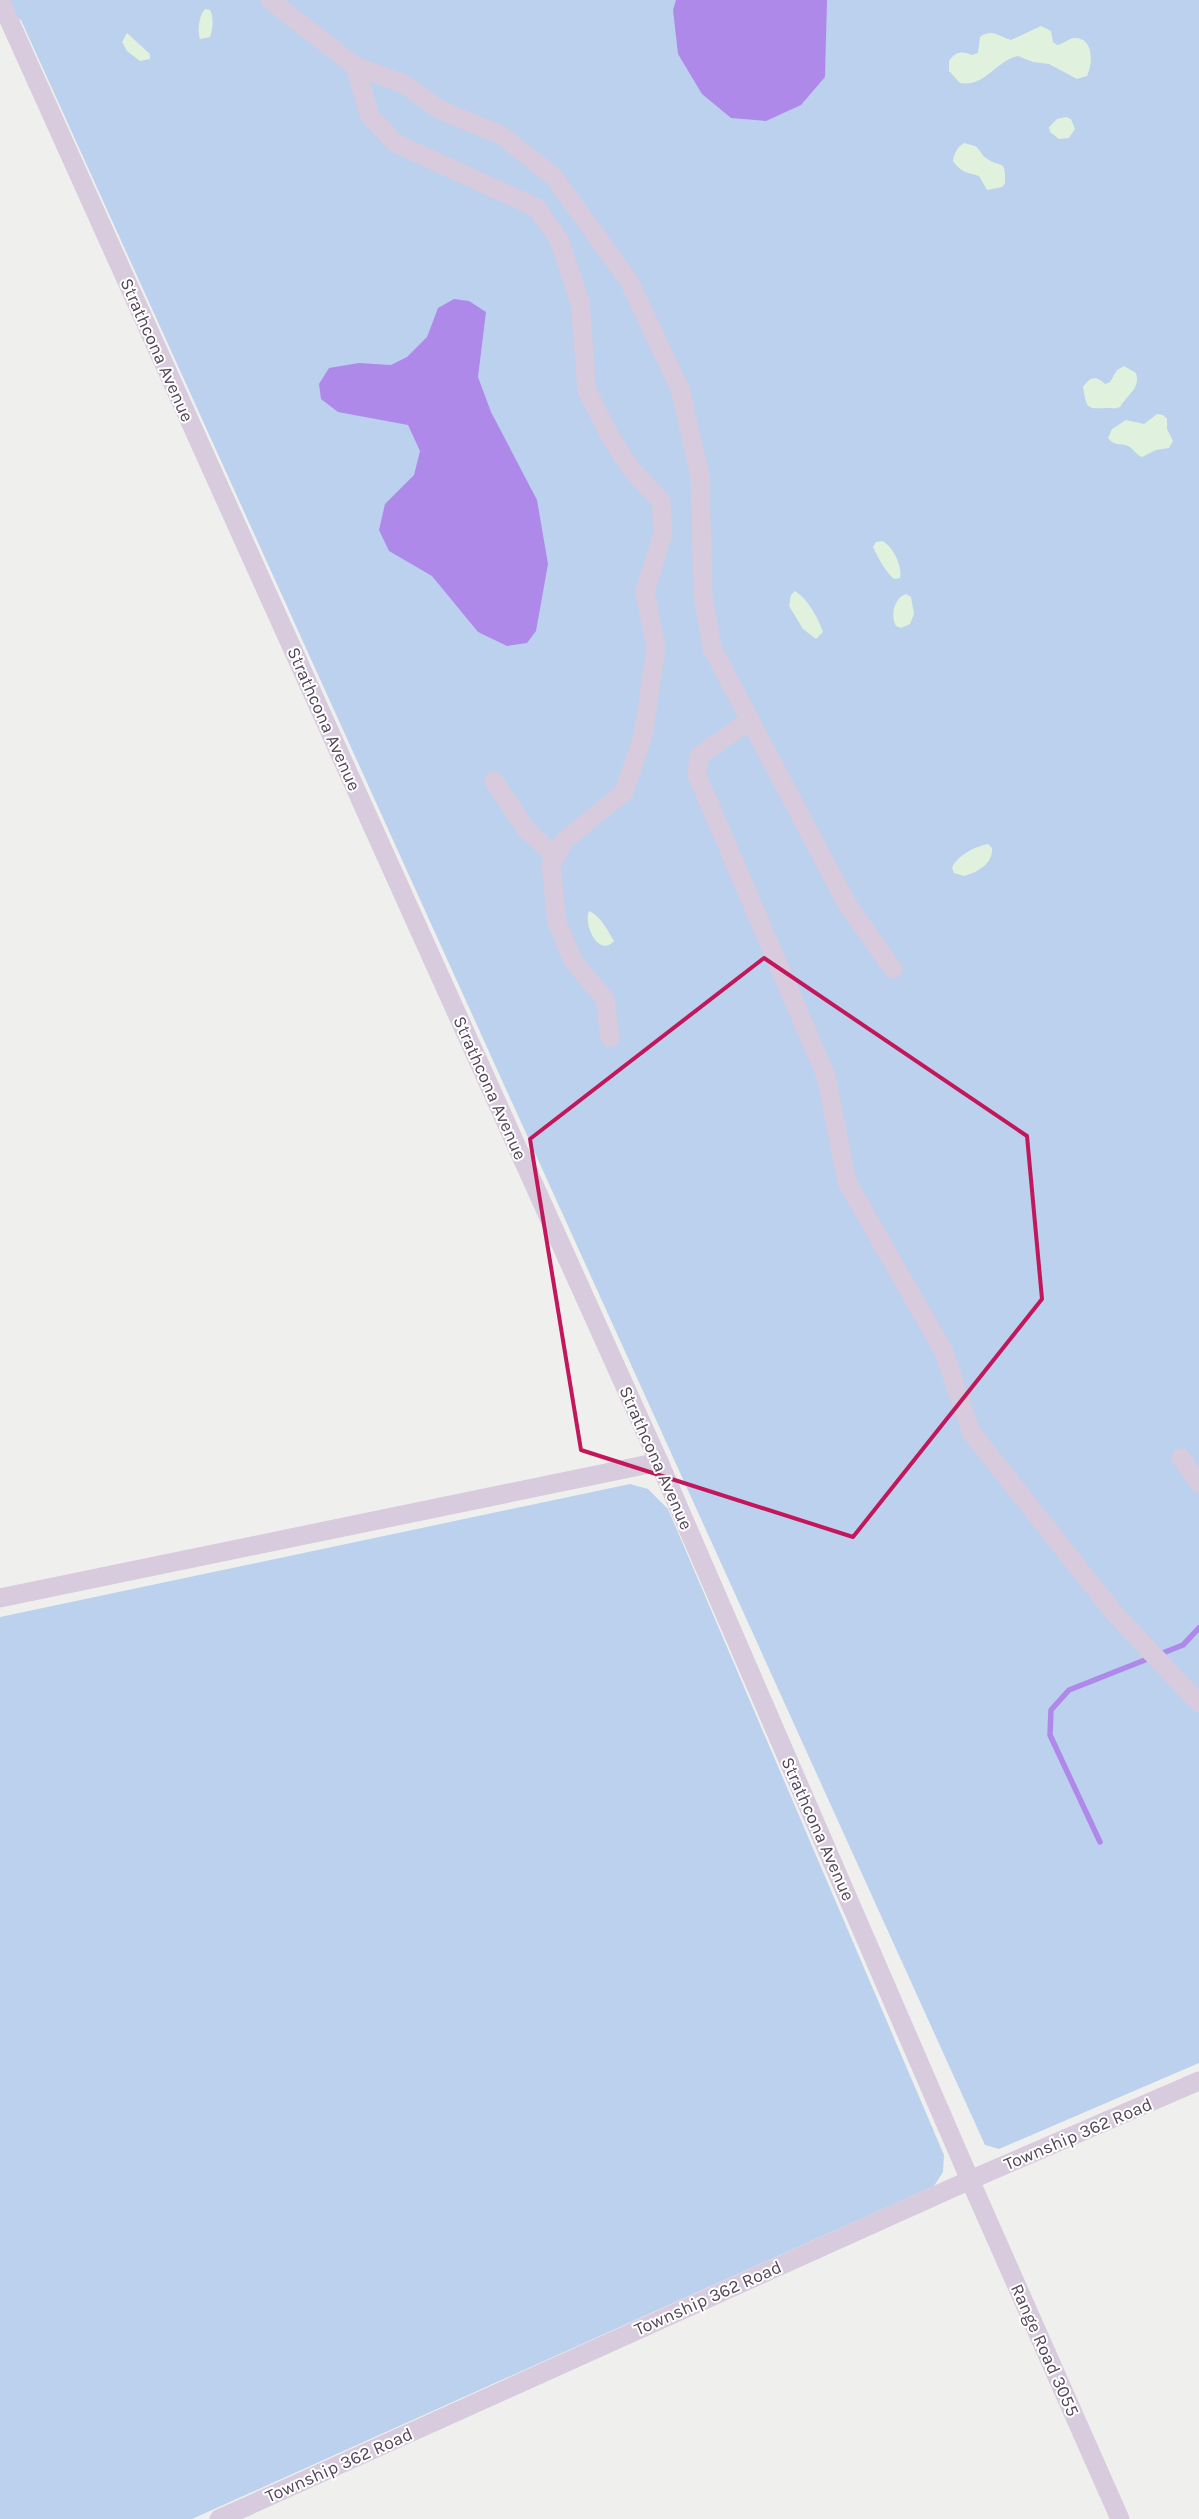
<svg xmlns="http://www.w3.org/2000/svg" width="1199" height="2519" font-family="Karla,sans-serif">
  <rect width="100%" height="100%" fill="#eff0ed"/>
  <g fill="#bbd1ee">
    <path d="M0 0H1199V2063L999 2149 985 2145 21 20 0 13Z"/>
    <path d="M630 1484 648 1489 668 1509 944 2155 943 2172 934 2186 192 2519H0V1617Z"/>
  </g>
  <g fill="#e0f1dd">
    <path d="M205 9 210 10C214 17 213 29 210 37L200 39C197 31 199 15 205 9Z"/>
    <path d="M1041 26 1051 31 1053 42 1057 45C1064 44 1069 38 1075 38 1094 38 1093 64 1087 76L1077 79 1049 64 1033 62 1018 56C995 61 986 87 960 83L949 71V61C956 51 962 51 972 55L978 53 980 37C993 28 999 37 1011 40Z"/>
    <path d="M127 33 150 54V59L140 61 127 51 122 42Z"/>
    <path d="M1066 117 1071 119 1075 129 1069 138 1059 139 1050 132 1049 127 1057 119Z"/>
    <path d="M964 143 975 146C980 149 981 155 986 158 1001 169 1006 157 1005 184L1002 187 987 190 979 176C965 171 964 175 953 161 954 154 957 147 964 143Z"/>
    <path d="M1124 366 1136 373C1141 388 1127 395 1120 407 1116 409 1113 408 1108 408 1086 409 1087 409 1083 387 1090 377 1096 375 1105 384L1110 382 1117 370Z"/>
    <path d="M1157 414 1163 415 1167 419V429L1173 441 1169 448 1156 450 1142 457C1136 455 1134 449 1128 446 1120 443 1114 446 1108 438L1112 429 1126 420 1144 424Z"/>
    <path d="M882 541C893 546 903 567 900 578L894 579C884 570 879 559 873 547L876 542Z"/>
    <path d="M795 591C808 599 818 618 823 632L816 639 803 629 789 606 791 595Z"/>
    <path d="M906 594 911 597 914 614 910 624 901 628 896 626C890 616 894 598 906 594Z"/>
    <path d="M988 844 992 848C993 864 978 872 964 876L954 873 952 868C956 856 976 846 988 844Z"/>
    <path d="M589 911C600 915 608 931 614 941 599 958 583 925 589 911Z"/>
  </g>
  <g fill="#af89ea">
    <path d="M676 0H827L825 77 801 105 766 121 731 118 702 94 678 54 673 10Z"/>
    <path d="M454 299 469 301 486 312 478 377 491 412 537 500 548 564 536 631 527 643 507 646 478 632 432 576 389 551 379 530 385 504 414 475 420 451 408 425 338 412 321 399 319 384 329 368 359 363 391 365 407 357 427 337 438 308Z"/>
  </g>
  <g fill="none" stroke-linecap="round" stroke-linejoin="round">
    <path stroke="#af89ea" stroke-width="5.5" d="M1100 1842 1050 1735 1051 1710 1069 1690 1183 1645 1199 1628"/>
    <g stroke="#d7cbdd" stroke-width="19">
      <path d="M0 0 659 1462 970 2180 1120 2519"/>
      <path d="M270 0 355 66 404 84 440 110 501 135 553 176 629 281 680 389 700 476 703 595 712 648 847 904 893 969"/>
      <path d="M355 66 370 116 395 143 537 208 559 240 580 302 587 391 611 438 631 469 661 501 663 533 645 592 656 648 643 736 624 792 564 841 551 865 557 922 573 961 605 999 610 1038"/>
      <path d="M750 720 699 756 697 775 826 1076 847 1182 944 1352 971 1432 1115 1614 1199 1703"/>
      <path d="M494 781 526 829 556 857"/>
      <path d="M1181 1458 1199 1483"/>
      <path d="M0 1598 659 1462"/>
      <path d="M219 2519 970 2180 1199 2081"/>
    </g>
  </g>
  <path fill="none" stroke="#c2185b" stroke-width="4" stroke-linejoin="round" d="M764 958 1027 1136 1042 1299 853 1537 581 1450 530 1139Z"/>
  <g text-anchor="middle" stroke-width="4" stroke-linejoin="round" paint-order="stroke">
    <g font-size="18" fill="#53465a" stroke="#fff">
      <text transform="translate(157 350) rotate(66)" y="6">Strathcona Avenue</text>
      <text transform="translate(324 719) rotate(66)" y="6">Strathcona Avenue</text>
      <text transform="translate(490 1088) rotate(66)" y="6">Strathcona Avenue</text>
      <text transform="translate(656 1458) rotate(66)" y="6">Strathcona Avenue</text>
      <text transform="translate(818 1829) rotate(66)" y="6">Strathcona Avenue</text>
      <text transform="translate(1078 2134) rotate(-23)" y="6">Township 362 Road</text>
      <text transform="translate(708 2298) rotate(-24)" y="6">Township 362 Road</text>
      <text transform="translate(1045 2350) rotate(66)" y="6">Range Road 3055</text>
      <text transform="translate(339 2465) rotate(-24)" y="6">Township 362 Road</text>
    </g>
  </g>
</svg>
